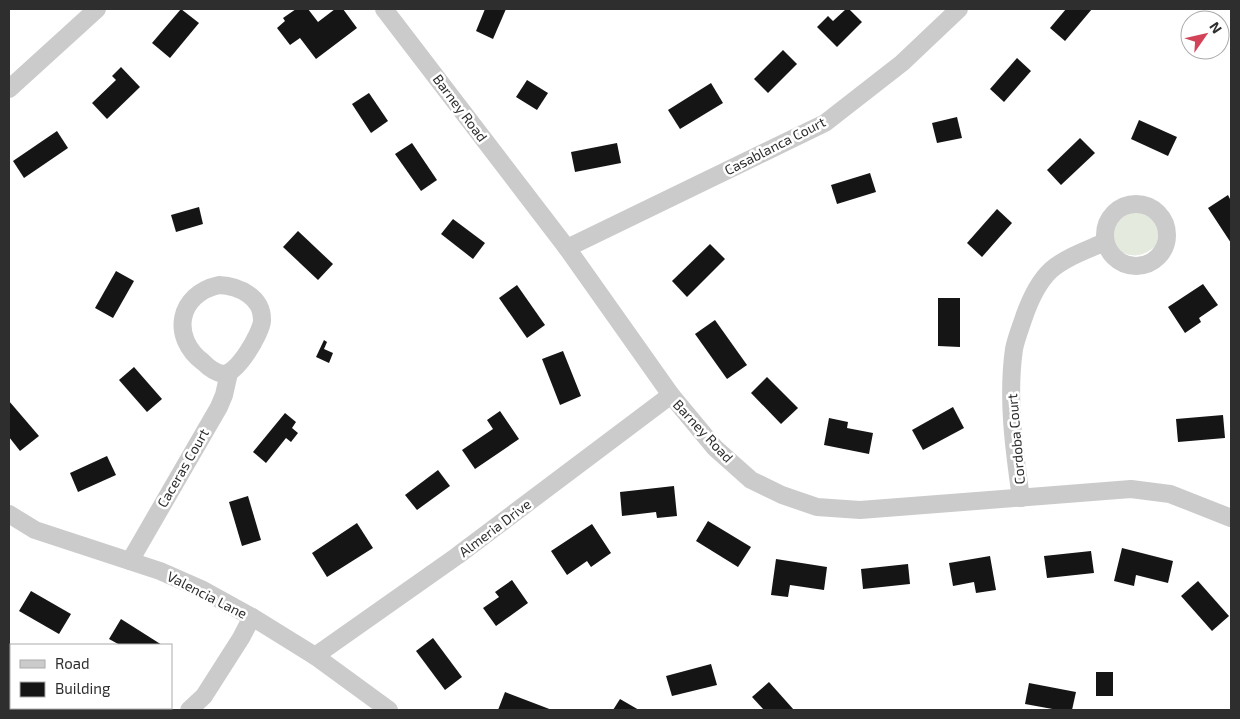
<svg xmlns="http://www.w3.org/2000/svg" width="1240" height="719" font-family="'Exo 2',sans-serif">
  <rect width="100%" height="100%" fill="#fff"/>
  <path fill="#e5eade" d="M1135 211 1153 217 1159 232 1156 246C1139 259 1132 257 1113 249L1109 239C1114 225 1120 216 1135 211Z"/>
  <g fill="#151515">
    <path d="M181 9 199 23 170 58 152 43Z"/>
    <path d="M296 9H308L318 22 335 9H343L357 28 316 59 300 38 290 45 277 28 285 21 283 18Z"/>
    <path d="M485 9H506L493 39 476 31Z"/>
    <path d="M846 9H849L862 22 837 47 817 27 828 16 833 21Z"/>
    <path d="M1066 9H1092L1065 41 1050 28Z"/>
    <path d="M783 50 797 64 768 93 754 79Z"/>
    <path d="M1017 58 1031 71 1004 102 990 89Z"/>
    <path d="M121 67 140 87 107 119 92 103 116 80 112 76Z"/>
    <path d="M527 80 548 93 537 110 516 97Z"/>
    <path d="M711 83 723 103 680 129 668 110Z"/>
    <path d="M369 93 388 121 371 133 352 104Z"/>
    <path d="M957 117 962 138 937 143 932 123Z"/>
    <path d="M1139 120 1177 137 1168 156 1131 139Z"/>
    <path d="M57 131 68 148 24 178 13 161Z"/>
    <path d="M1080 138 1095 153 1061 185 1047 170Z"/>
    <path d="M412 143 437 180 421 191 395 154Z"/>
    <path d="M617 143 621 163 575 172 571 152Z"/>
    <path d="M870 173 876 192 837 204 831 185Z"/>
    <path d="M1228 195 1231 201V243L1208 208Z"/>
    <path d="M199 207 203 224 176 232 171 215Z"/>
    <path d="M997 209 1012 223 982 257 967 243Z"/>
    <path d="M453 219 485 243 473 259 441 234Z"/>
    <path d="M298 231 333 264 318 280 283 247Z"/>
    <path d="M710 244 725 259 687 297 672 281Z"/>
    <path d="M116 271 134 281 113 318 95 308Z"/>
    <path d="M1203 284 1218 305 1199 318 1201 322 1185 333 1168 307Z"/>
    <path d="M517 285 545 325 527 338 499 298Z"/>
    <path d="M938 298H960V347L938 346Z"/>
    <path d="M715 320 747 365 727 379 695 334Z"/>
    <path d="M324 340 327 342 324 349 333 353 329 363 316 357Z"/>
    <path d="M563 351 581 396 560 405 542 359Z"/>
    <path d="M134 367 162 399 147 412 119 380Z"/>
    <path d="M767 377 798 408 781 424 751 393Z"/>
    <path d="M9 401 39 436 20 451 9 437Z"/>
    <path d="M953 407 964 428 923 450 912 430Z"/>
    <path d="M500 411 519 439 475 469 462 450 493 429 487 420Z"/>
    <path d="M285 413 296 422 292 428 298 433 291 442 286 438 266 463 253 452Z"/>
    <path d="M1223 415 1225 438 1178 442 1176 419Z"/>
    <path d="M829 418 848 422 847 428 873 433 869 454 824 445Z"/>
    <path d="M107 456 116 475 78 492 70 473Z"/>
    <path d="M438 470 450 486 417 510 405 495Z"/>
    <path d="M674 486 677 516 657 518 656 512 622 516 620 492Z"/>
    <path d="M248 496 261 540 242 546 229 502Z"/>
    <path d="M708 521 751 547 738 567 696 541Z"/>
    <path d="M357 523 373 548 327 577 312 553Z"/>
    <path d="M592 524 611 553 591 567 587 561 567 575 551 551Z"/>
    <path d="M1122 548 1173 561 1168 583 1136 575 1134 586 1114 581Z"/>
    <path d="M1091 551 1094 573 1047 578 1044 556Z"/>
    <path d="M990 556 996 590 976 593 974 582 953 586 949 563Z"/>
    <path d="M776 559 827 567 824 590 790 585 788 597 771 595Z"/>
    <path d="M908 564 910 584 863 589 861 569Z"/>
    <path d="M512 580 528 603 496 626 483 608 499 597 495 592Z"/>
    <path d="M1198 581 1229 616 1212 631 1181 596Z"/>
    <path d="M31 591 71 614 59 634 19 611Z"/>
    <path d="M121 619 162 645H120L109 639Z"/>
    <path d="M433 638 462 677 445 690 416 651Z"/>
    <path d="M711 664 717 685 672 696 666 676Z"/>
    <rect x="1096" y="672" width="17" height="24"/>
    <path d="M769 682 794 710H764L752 697Z"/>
    <path d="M1029 683 1076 692 1072 710H1058L1025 704Z"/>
    <path d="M505 692 552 710H498Z"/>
    <path d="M620 699 639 710H613Z"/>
  </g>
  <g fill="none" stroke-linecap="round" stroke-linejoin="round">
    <g stroke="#cbcbcb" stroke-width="18">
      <path d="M384 9 567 248 671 395 715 448 751 480 782 495 817 507 860 510 1131 489 1170 494 1231 518"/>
      <path d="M9 89 97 9"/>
      <circle cx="1136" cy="235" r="31"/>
      <path d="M567 248 825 123 902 63 959 9"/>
      <path d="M219 285C239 286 263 297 262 321 261 333 237 375 223 374 216 373 208 367 203 362 170 337 178 294 219 285Z"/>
      <path d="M1021 498C1014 449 1007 398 1014 349 1016 339 1020 329 1023 320 1029 302 1037 283 1051 270 1066 257 1087 250 1105 242"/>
      <path d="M9 514 35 530 160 571 201 589 252 617 315 656 389 710"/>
      <path d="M130 561 219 407 224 395 229 373"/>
      <path d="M315 656 457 556 671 395"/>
      <path d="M189 710 204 696 241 638 252 617"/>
    </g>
  </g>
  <g text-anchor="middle" stroke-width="5" stroke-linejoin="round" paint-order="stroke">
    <g font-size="14" fill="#2e2e2e" stroke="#fff">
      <text transform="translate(460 108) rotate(53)" y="5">Barney Road</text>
      <text transform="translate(775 146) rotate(-27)" y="5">Casablanca Court</text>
      <text transform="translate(703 431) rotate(47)" y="5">Barney Road</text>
      <text transform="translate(1016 439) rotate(-95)" y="5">Cordoba Court</text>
      <text transform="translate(183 468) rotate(-60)" y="5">Caceras Court</text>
      <text transform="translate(495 528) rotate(-37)" y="5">Almeria Drive</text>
      <text transform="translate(207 595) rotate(27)" y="5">Valencia Lane</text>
    </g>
  </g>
  <rect width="1240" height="719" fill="none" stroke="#2e2e2e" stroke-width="20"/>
  <rect x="10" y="644" width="162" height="65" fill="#ffffff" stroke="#ababab"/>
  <rect x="20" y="660" width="25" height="8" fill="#cbcbcb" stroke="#ababab"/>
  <text x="55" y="669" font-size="15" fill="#2e2e2e">Road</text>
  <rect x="20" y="682" width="25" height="15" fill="#151515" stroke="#ababab"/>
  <text x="55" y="694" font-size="15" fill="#2e2e2e">Building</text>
  <g transform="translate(1205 35) rotate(56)"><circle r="24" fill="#ffffff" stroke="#ababab"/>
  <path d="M0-4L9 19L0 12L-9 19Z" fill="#d34358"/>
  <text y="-8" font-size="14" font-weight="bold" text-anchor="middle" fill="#2e2e2e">N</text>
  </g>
</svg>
